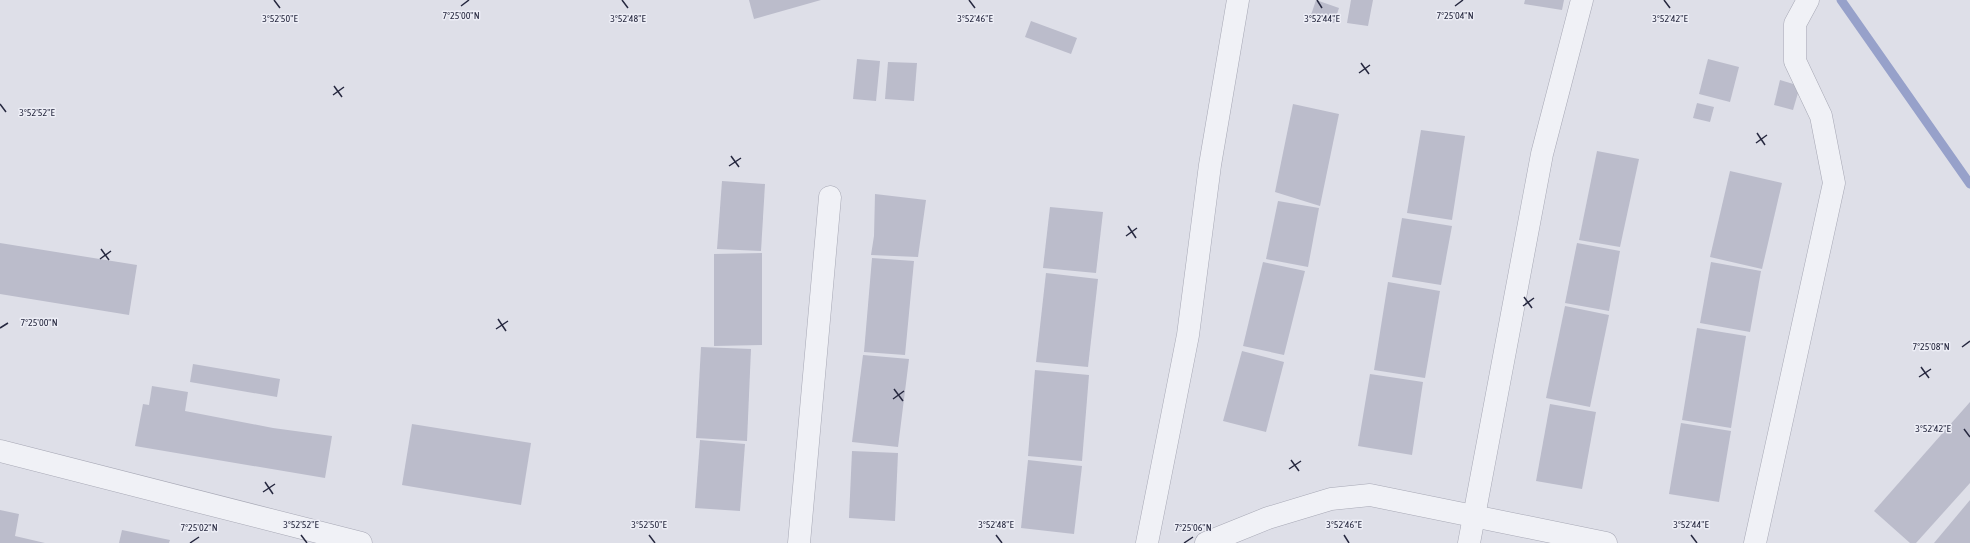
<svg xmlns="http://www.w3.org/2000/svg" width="1970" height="543" font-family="'Asap Condensed',sans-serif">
  <rect width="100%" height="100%" fill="#dedfe8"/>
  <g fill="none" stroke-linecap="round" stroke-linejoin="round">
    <path stroke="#97a1ca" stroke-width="9" d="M1841 0 1970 184"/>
  </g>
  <g fill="#bbbccb">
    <path d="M749 0H821L754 19Z"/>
    <path d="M1316 0 1339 8 1334 23 1311 15Z"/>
    <path d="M1351 0H1373L1368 26 1347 23Z"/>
    <path d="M1525 0H1564L1562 10 1524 4Z"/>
    <path d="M1031 21 1077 38 1071 54 1025 37Z"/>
    <path d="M857 59 880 61 876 101 853 99Z"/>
    <path d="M1708 59 1739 67 1730 102 1699 94Z"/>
    <path d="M888 62 917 63 914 101 885 99Z"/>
    <path d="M1780 80 1800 86 1793 110 1774 105Z"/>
    <path d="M1697 103 1714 107 1710 122 1693 118Z"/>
    <path d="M1293 104 1339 114 1320 206 1275 192Z"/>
    <path d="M1421 130 1465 136 1452 220 1407 213Z"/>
    <path d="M1597 151 1639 159 1620 247 1579 240Z"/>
    <path d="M1730 171 1782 183 1762 269 1710 257Z"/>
    <path d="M722 181 765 184 761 251 717 249Z"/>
    <path d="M875 194 926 200 918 257 871 255 874 236Z"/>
    <path d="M1278 201 1319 208 1308 267 1266 259Z"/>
    <path d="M1050 207 1103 212 1096 273 1043 268Z"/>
    <path d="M1402 218 1452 226 1441 285 1392 277Z"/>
    <path d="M0 243 137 265 129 315 0 294Z"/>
    <path d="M1577 243 1620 251 1609 311 1565 303Z"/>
    <path d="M762 253V345L714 346V254Z"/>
    <path d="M872 258 914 261 905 355 864 352Z"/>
    <path d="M1263 262 1305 271 1284 355 1243 346Z"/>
    <path d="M1711 262 1761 271 1750 332 1700 323Z"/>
    <path d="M1046 273 1098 279 1088 367 1036 362Z"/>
    <path d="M1388 282 1440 291 1425 378 1374 370Z"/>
    <path d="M1565 306 1609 315 1590 407 1546 398Z"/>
    <path d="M1697 328 1746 336 1731 428 1682 420Z"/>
    <path d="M701 347 751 349 747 441 696 438Z"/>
    <path d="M1242 351 1284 362 1266 432 1223 421Z"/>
    <path d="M863 355 909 359 898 447 852 442Z"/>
    <path d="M193 364 280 379 277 397 190 382Z"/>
    <path d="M1035 370 1089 375 1082 461 1028 456Z"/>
    <path d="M1370 374 1423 382 1412 455 1358 446Z"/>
    <path d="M152 386 188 392 185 411 273 428 332 436 325 478 135 446 143 404 149 405Z"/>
    <path d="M1970 402V483L1916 543H1910L1874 511Z"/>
    <path d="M1550 404 1596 412 1582 489 1536 481Z"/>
    <path d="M1681 423 1731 431 1719 502 1669 494Z"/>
    <path d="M412 424 531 443 521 505 402 485Z"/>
    <path d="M700 440 745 444 740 511 695 508Z"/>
    <path d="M852 451 898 453 895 521 849 518Z"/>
    <path d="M1028 460 1082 466 1074 534 1021 528Z"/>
    <path d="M1970 500V543H1934Z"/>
    <path d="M0 510 19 514 15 536 45 543H0Z"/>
    <path d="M122 530 170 540 169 543H119Z"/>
  </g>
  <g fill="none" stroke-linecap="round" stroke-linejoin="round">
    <g stroke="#a7a8b5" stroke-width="23">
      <g id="minor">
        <path d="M0 451 361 543"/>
        <path d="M799 543 830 197"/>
        <path d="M1147 543 1188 335 1210 165 1238 0"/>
        <path d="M1206 543 1268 518 1331 499 1370 495 1606 543"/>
        <path d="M1469 543 1542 154 1582 0"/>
        <path d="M1755 543 1834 183 1821 116 1795 61V24L1808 0"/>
      </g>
    </g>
    <use href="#minor" stroke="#f0f1f6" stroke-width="22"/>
  </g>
  <path fill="none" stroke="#26283f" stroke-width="1.5" d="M274 0 280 8M622 0 628 8M969 0 975 8M1317 0 1322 8M1664 0 1670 8M461 6 469 0M1455 6 1463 0M1361 63 1369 74M1359 73 1370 65M334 86 342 97M333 95 344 87M0 104 6 112M1757 133 1765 145M1756 143 1767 135M731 156 739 167M729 166 741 158M1128 226 1136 238M1126 236 1137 228M101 249 109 260M100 259 111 251M1524 297 1532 308M1523 306 1534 298M498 319 506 331M0 328 8 323M496 329 508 321M1962 347 1970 341M1921 367 1929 378M1919 377 1931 369M894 389 903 401M893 399 904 391M1964 429 1970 437M1291 460 1299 471M1289 469 1301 461M265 482 273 494M263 492 275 484M301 535 307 543M649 535 655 543M996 535 1002 543M1344 535 1349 543M1691 535 1697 543M190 543 199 537M1184 543 1193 537"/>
  <g font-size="10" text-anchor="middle" fill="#26283f" stroke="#edeef6" stroke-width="3" stroke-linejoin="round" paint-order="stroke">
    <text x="1455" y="19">7°25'04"N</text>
    <text x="461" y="19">7°25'00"N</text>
    <text x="280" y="22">3°52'50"E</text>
    <text x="628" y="22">3°52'48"E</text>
    <text x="975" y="22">3°52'46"E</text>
    <text x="1322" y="22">3°52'44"E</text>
    <text x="1670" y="22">3°52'42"E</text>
    <text x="37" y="116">3°52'52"E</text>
    <text x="39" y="326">7°25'00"N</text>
    <text x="1931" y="350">7°25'08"N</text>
    <text x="1933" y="432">3°52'42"E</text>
    <text x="301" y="528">3°52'52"E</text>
    <text x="649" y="528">3°52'50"E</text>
    <text x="996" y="528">3°52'48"E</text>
    <text x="1344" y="528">3°52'46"E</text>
    <text x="1691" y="528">3°52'44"E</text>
    <text x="199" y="531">7°25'02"N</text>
    <text x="1193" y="531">7°25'06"N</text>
  </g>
</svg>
